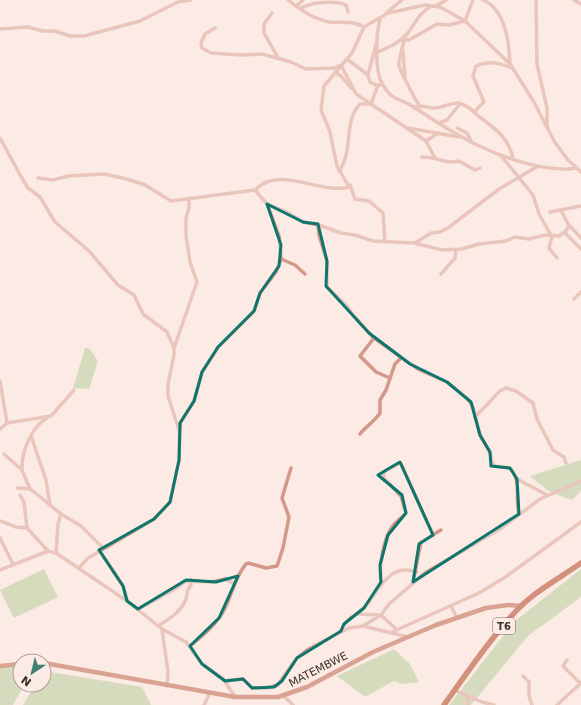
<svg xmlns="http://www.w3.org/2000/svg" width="581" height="705" font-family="'DejaVu Sans',sans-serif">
  <rect width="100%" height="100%" fill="#fbebe4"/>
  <g fill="#acc78f">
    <path d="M85 348H89L98 361 89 389 73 388Z"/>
    <path d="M581 460V491L572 500 550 492 530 476Z"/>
    <path d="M44 569 58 597 14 618 0 590Z"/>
    <path d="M581 569V597L528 636 471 705H449L515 621Z"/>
    <path d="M394 649 410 664 419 682 401 684 394 681 365 697 337 676Z"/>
    <path d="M20 665V685H24L13 705H0V668Z"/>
    <path d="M44 671 142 687 151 705H23L35 685H44Z"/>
  </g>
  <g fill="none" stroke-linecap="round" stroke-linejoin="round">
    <g stroke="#d3988a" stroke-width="3.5">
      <path d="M288 0C299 9 316 20 330 22 345 23 351 20 364 27"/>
      <path d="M483 0C506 10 509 43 510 64"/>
      <path d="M536 0 537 64 547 108V127"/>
      <path d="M574 0 581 4"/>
      <path d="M296 6 303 0"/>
      <path d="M436 6 446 0"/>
      <path d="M300 9C309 2 336 0 346 5L348 12"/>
      <path d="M272 13 264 24V33L278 58"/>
      <path d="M386 13 402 0"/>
      <path d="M380 19C376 35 374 71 383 85 393 102 401 98 414 107 453 134 494 158 542 167 553 168 564 171 575 168"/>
      <path d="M465 21 473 0"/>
      <path d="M215 28 205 34 201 43 202 48 211 53 241 55 262 54 291 62 306 69 334 68 341 65 356 94 426 141 435 158"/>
      <path d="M0 29 28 27 43 31H55L70 36H84L140 21 178 2 191 0"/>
      <path d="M403 39 409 40 437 24 449 25 464 21"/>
      <path d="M404 40C403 48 399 56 399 65 399 69 415 99 419 105"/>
      <path d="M403 51 405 78"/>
      <path d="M378 52C389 47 399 43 407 34 417 22 417 14 432 6"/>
      <path d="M347 59 368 75 370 82 376 85H380"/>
      <path d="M335 72 341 76 351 88"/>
      <path d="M368 75 376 45"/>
      <path d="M414 108C422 103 427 109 435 108 444 108 450 102 459 103 467 105 472 110 477 115 494 128 509 137 513 159"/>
      <path d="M474 112 484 102 473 76 476 66C489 60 500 63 512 68"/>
      <path d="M439 123 447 120 460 104"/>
      <path d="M408 128 459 137"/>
      <path d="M457 128 467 133 472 143"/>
      <path d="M0 138 23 180 28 188 40 197 55 222 89 251 118 285 134 295 143 314 167 332 174 348V355L168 384V396L179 430"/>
      <path d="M426 141 438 133"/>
      <path d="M422 157C436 156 446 165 459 161L475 170 480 168"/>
      <path d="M502 157 533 195 539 214 551 235"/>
      <path d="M339 171C354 151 343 121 360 104H371L378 85"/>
      <path d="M38 178 53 180 68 176 104 174 127 179 145 185 171 201 255 190 267 204 279 236 281 259 276 272 260 293 254 311 218 347 202 372 194 401 180 423 179 460 170 502 154 519 88 558 79 568"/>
      <path d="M350 185 355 199 369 201 383 213 385 242"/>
      <path d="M255 190C279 164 320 195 349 187L337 166 330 132 321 110 324 86 352 53 364 27 388 13 425 5 440 7 465 21 510 64 534 102 554 141 568 160 581 172"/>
      <path d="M267 204 287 212 303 222 319 225 341 233 355 235 373 241 414 243 442 250 462 249 479 244 506 241 515 237 529 239 545 235 559 236 566 231 569 225"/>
      <path d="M561 210 568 224 581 238"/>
      <path d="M550 212 581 206"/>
      <path d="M318 224 319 235 327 261V287L346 305 354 316 374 338 418 369 447 382 468 399 473 406 480 435 490 452 492 463 495 466 510 468C522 480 515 499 519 514"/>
      <path d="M565 233 581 249"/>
      <path d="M552 236 549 248 557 258"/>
      <path d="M415 243 431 233 440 232 448 228 499 189 538 166"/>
      <path d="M281 259 295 265 305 274"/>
      <path d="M441 274 455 258 456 250"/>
      <path d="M574 299 581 292"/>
      <path d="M374 338 360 356 376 372 390 378"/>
      <path d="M174 348 197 282 190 262 186 236V218L189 208V200"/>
      <path d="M0 381 7 423"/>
      <path d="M475 417 500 391 506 388 516 391 533 403 537 419 553 450 564 457 566 463"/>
      <path d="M0 429 7 423 51 416 74 390"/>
      <path d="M360 434C366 426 374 422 380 413V400L386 390 395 364 401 358"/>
      <path d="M31 436 46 480 50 505"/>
      <path d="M4 454 22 470 30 489"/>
      <path d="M22 470C21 453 31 427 47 418"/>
      <path d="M517 479 547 495"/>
      <path d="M17 488 30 489 34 492 61 514 81 526 103 548"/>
      <path d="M20 495 24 502 27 528 48 551"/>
      <path d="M0 521 16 527 27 528"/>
      <path d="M0 538 13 564"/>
      <path d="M99 550 123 586 127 601"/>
      <path d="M56 553 58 524 61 514"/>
      <path d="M0 570 48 551 56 553 127 601 162 629 186 642 202 664 224 680 235 697"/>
      <path d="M381 582C379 568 383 539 392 527 396 521 402 518 406 513L401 496 383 477 385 471 398 464H401L433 535"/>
      <path d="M413 582 421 542 441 530"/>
      <path d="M451 606 457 618"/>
      <path d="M138 609 175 589 186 581 212 582 226 579 234 584"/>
      <path d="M357 614 381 615 396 629"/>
      <path d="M158 626C169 619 181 612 186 599 188 593 186 590 191 585V580"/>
      <path d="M363 626 381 615 389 604 425 573 500 529 540 499 581 481"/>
      <path d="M162 629 168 672 167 686"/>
      <path d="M341 631C345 619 356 616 364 608 378 593 388 562 416 572"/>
      <path d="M392 632 479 593 504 578 581 522"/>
      <path d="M190 646C202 636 215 626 223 612 232 596 234 578 246 564L248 563 266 568 277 566 283 548 289 517 282 498 291 468"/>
      <path d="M567 660 563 666 580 683"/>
      <path d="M523 676 529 682V696L532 705"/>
      <path d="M225 681 243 679 252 688H268L278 685 297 658 307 650 349 628 363 626 408 637"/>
      <path d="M454 690 482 702 494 705"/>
      <path d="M284 696 293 705"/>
      <path d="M204 705 210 693"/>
      <path d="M468 705V696"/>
      <path d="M557 705 581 683"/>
    </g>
    <g stroke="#b14a31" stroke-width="4.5">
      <path d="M44 663 235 697H278L307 687 373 652 436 625 486 608 508 605 522 606"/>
      <path d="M0 666 20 664"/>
    </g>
    <path stroke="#a22500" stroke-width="5.5" d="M444 705C467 673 490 639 517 610 535 591 560 578 581 563"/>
  </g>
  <path d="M0 0H581V705H0ZM267 204 303 222 318 224 327 261 326 286 369 333 410 364 447 382 471 402 480 435 490 452 491 466 510 468 517 479 519 514 413 582 419 544 433 535 400 462 378 475 402 495 406 513 388 535 380 565 381 582 364 608 344 624 341 631 297 658 282 681 274 687 252 688 243 679 225 681 202 664 190 646 219 618 238 576 216 582 186 580 138 609 127 601 123 586 99 550 154 519 170 502 179 460 180 423 194 401 202 372 218 347 254 311 260 293 279 266 281 245Z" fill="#fbebe4" fill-opacity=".55" fill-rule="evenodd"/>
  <path fill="none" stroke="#0f766e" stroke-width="3" stroke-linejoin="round" d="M267 204 303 222 318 224 327 261 326 286 369 333 410 364 447 382 471 402 480 435 490 452 491 466 510 468 517 479 519 514 413 582 419 544 433 535 400 462 378 475 402 495 406 513 388 535 380 565 381 582 364 608 344 624 341 631 297 658 282 681 274 687 252 688 243 679 225 681 202 664 190 646 219 618 238 576 216 582 186 580 138 609 127 601 123 586 99 550 154 519 170 502 179 460 180 423 194 401 202 372 218 347 254 311 260 293 279 266 281 245Z"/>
  <g text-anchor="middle" stroke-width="3.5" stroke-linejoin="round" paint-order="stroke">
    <rect fill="#fbebe4" stroke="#766760" stroke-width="1" x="493" y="618" width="22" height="16" rx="3"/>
    <g font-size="10" font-weight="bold" fill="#3d2f28">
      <text x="504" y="630">T6</text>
    </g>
    <g font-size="11" fill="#3d2f28" stroke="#fbebe4">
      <text transform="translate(318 669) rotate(-27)" y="4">MATEMBWE</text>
    </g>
  </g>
  <g transform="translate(32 673) rotate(215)"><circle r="19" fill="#fbebe4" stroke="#afa099"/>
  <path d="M0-3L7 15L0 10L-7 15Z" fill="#3e8173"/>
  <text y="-6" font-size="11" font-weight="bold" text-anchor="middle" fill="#3d2f28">N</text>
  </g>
</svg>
